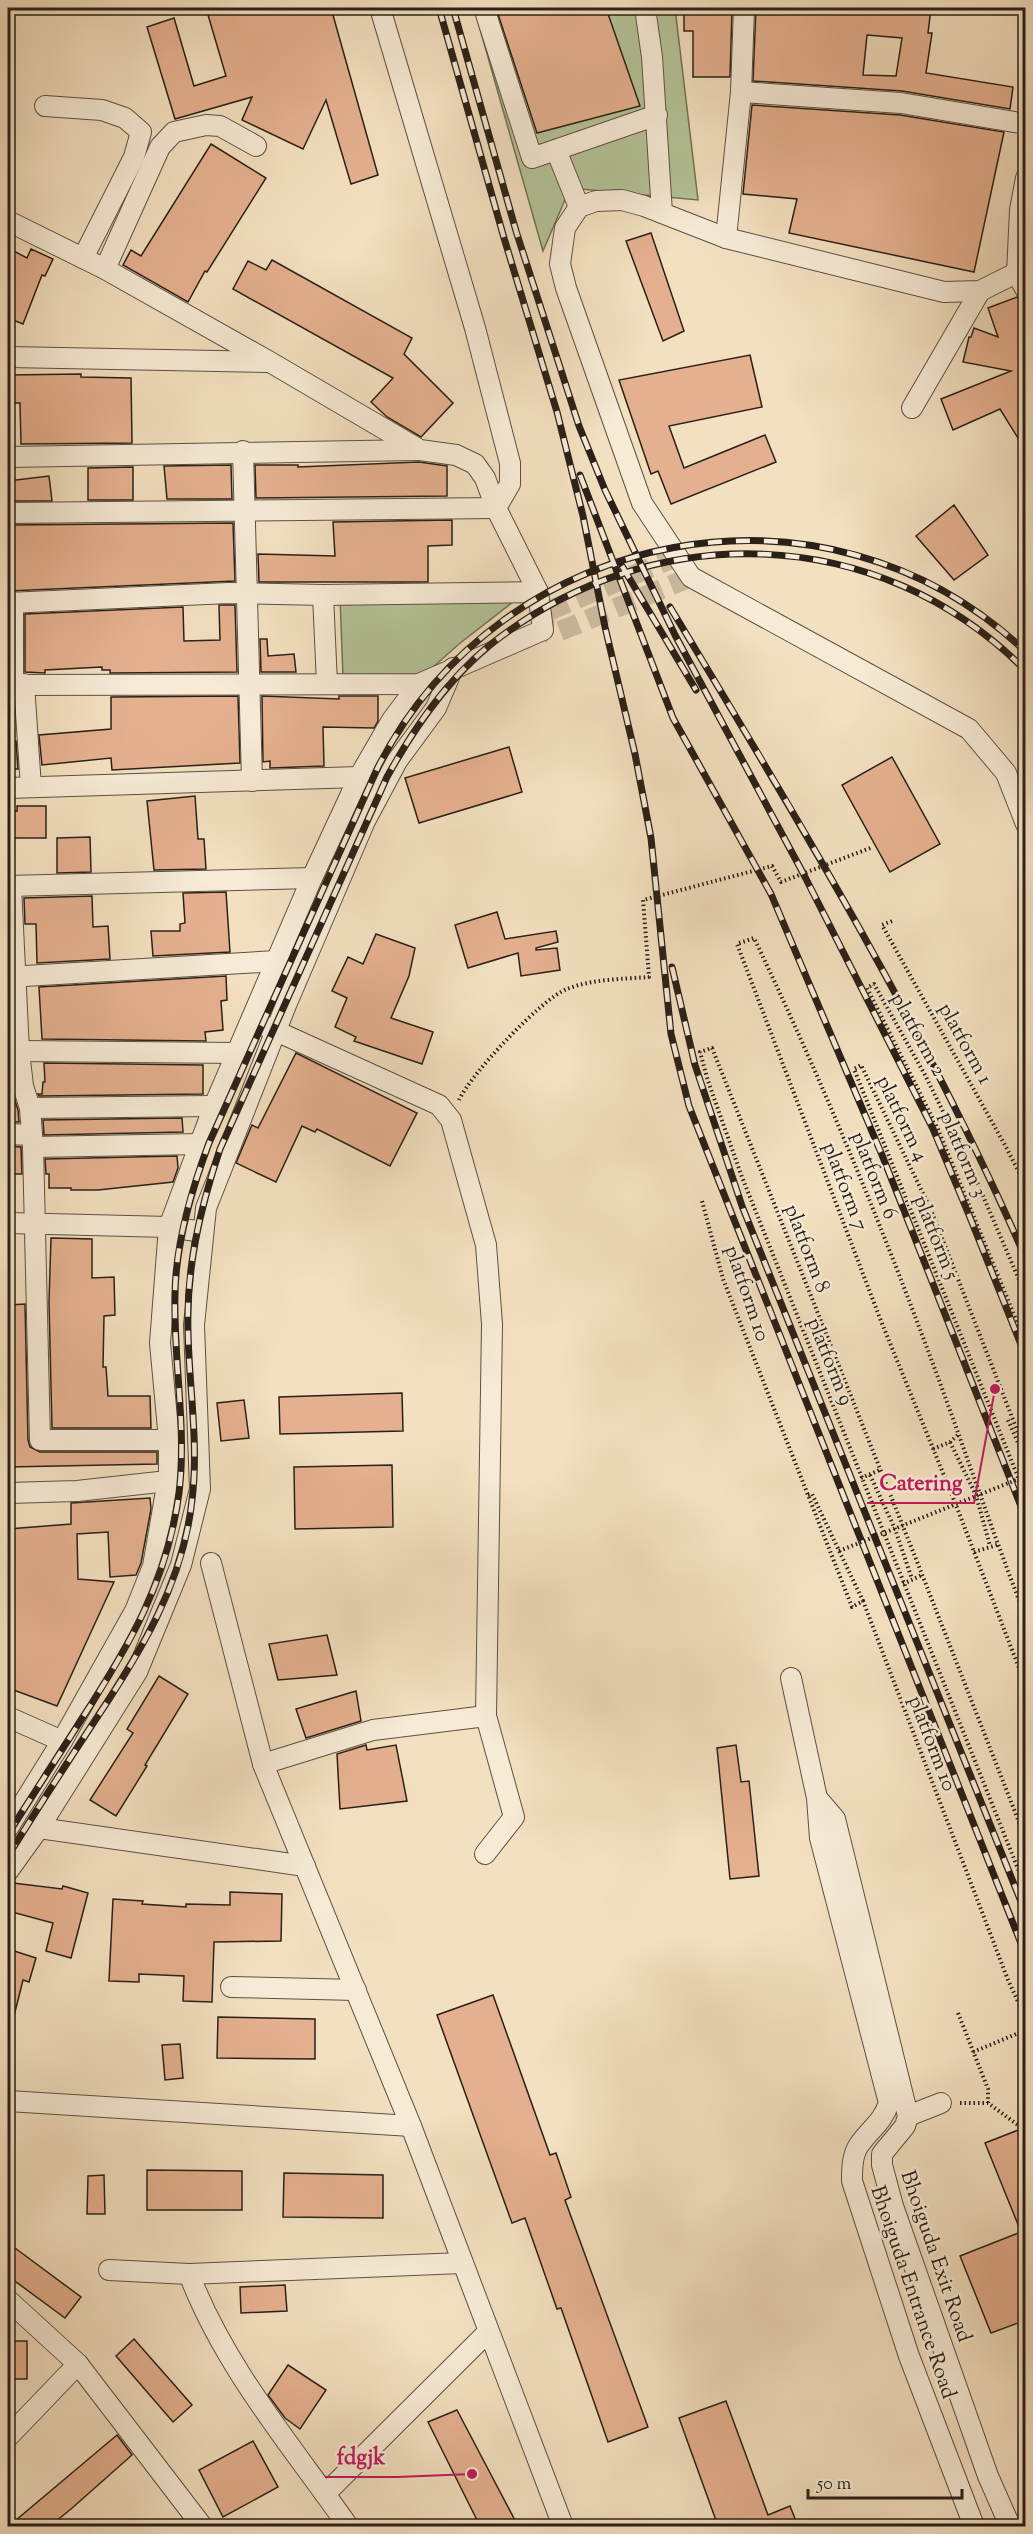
<svg xmlns="http://www.w3.org/2000/svg" width="1033" height="2534" font-family="'Sorts Mill Goudy',serif">
  <rect width="100%" height="100%" fill="#f3e0c0"/>
  <filter id="stains"><feTurbulence type="fractalNoise" baseFrequency=".00333" numOctaves="4"/><feColorMatrix values="0 0 0 0 .2 0 0 0 0 .09 0 0 0 0 .02 0 0 0 .5 -.17"/></filter>
  <radialGradient id="worn" r=".72"><stop offset=".6" stop-color="#630" stop-opacity="0"/><stop offset="1" stop-color="#630" stop-opacity=".3"/></radialGradient>
  <g fill="#b4c398" stroke="#6f7258" stroke-width="1.5">
    <path d="M474 8H675L698 200 570 188 543 251Z"/>
    <path d="M340 596 518 598 459 644 423 676 343 677Z"/>
  </g>
  <g fill="#e5b08f" stroke="#2a2018" stroke-width="1.5" fill-rule="evenodd">
    <path d="M206 8H331L378 175 351 184 326 100 303 149 242 120 252 97 175 119 147 27 174 18 194 86 226 76Z"/>
    <path d="M496 8H606L640 106 537 133Z"/>
    <path d="M756 8H931L928 33H932L926 73 1013 87 1010 109 902 91 753 81ZM867 35 902 38 896 76 863 75Z"/>
    <path d="M684 10H732L730 77H693V31H684Z"/>
    <path d="M752 105 900 115 1004 132 974 272 789 233 797 199 743 194Z"/>
    <path d="M211 144 266 178 207 272 205 271 188 302 123 265 131 250 141 256Z"/>
    <path d="M651 233 684 331 663 341 626 241Z"/>
    <path d="M8 248 27 258 31 249 53 259 45 276 42 275 23 324 8 318Z"/>
    <path d="M272 260 412 338 404 354 453 403 421 437 387 417 371 402 393 378 233 289 248 261 266 270Z"/>
    <path d="M1017 297 1026 302V451L1000 409 953 430 941 399 1011 371 963 362 969 337H971L974 328 998 337 988 308Z"/>
    <path d="M750 355 762 407 669 426 684 468 765 435 776 462 671 504 658 471 651 474 619 380Z"/>
    <path d="M81 374V377L131 378 132 443 21 444 20 403H8V375Z"/>
    <path d="M419 462 447 466V496L256 498 255 465H298V467Z"/>
    <path d="M231 465 232 499H167L164 466Z"/>
    <path d="M133 467V500H88V468Z"/>
    <path d="M49 476 52 501H8V481Z"/>
    <path d="M954 505 988 555 954 580 916 536Z"/>
    <path d="M452 520V545L428 546V582H259L258 554 335 556 333 522Z"/>
    <path d="M233 523 235 581 8 591V564H13L9 525Z"/>
    <path d="M219 605H235L237 672 110 673V670H102V667L45 670V673L25 672V614L183 607 184 641 220 640Z"/>
    <path d="M260 639H267L268 656 294 654 296 672H261Z"/>
    <path d="M238 696 240 763 112 770 111 758 42 765 39 735 111 729V697Z"/>
    <path d="M262 696 339 699V696H378V721L374 728 323 727 324 766 270 768V761L263 762Z"/>
    <path d="M16 741 18 769H8V742Z"/>
    <path d="M509 747 522 792 419 823 405 778Z"/>
    <path d="M892 757 940 844 890 872 842 785Z"/>
    <path d="M195 796 198 839H204L206 869 154 870 147 801Z"/>
    <path d="M17 806H46V838H8V812L17 811Z"/>
    <path d="M90 837 91 872 57 873V838Z"/>
    <path d="M226 892 230 952 153 956 151 931H180V924L185 923 183 893Z"/>
    <path d="M92 896 93 927 108 926 110 959 37 963 36 924H25L24 898Z"/>
    <path d="M497 912 505 939 556 931 558 942 536 948V950L557 948 560 970 521 976 518 953 468 968 455 925Z"/>
    <path d="M376 934 415 948 409 976 391 1018 433 1032 422 1064 354 1041 356 1037 335 1027 347 998 332 991 348 957 363 964Z"/>
    <path d="M226 976 227 1000 221 1001 223 1030 205 1032 206 1041 42 1039 39 987Z"/>
    <path d="M296 1053 417 1113 390 1166 317 1129 315 1132 302 1126 276 1182 236 1163 252 1125 258 1128Z"/>
    <path d="M44 1063 203 1065V1094L39 1096 38 1094H42L43 1082H45Z"/>
    <path d="M13 1094 18 1110 19 1122H8V1095Z"/>
    <path d="M182 1118 183 1132 44 1135 43 1120Z"/>
    <path d="M8 1146 21 1147 22 1174H8Z"/>
    <path d="M177 1156 178 1168 173 1182 98 1190H71V1188H49V1174H46L45 1159Z"/>
    <path d="M51 1238 92 1239V1278L114 1277 115 1315 104 1316 103 1367H106L108 1396H150L151 1428H52L49 1302Z"/>
    <path d="M25 1304 28 1440 30 1447 40 1452H157V1464L8 1467V1305Z"/>
    <path d="M402 1393 403 1431 280 1434 279 1397Z"/>
    <path d="M244 1400 249 1438 221 1441 217 1403Z"/>
    <path d="M392 1465 393 1527 295 1529 294 1467Z"/>
    <path d="M150 1498 151 1509 141 1563 136 1575 110 1577 108 1532 77 1534 78 1579 114 1582 57 1706 8 1688V1529L71 1524V1503Z"/>
    <path d="M327 1635 337 1675 278 1680 269 1644Z"/>
    <path d="M159 1676 188 1694 145 1765 147 1766 116 1816 90 1800 133 1733 127 1729Z"/>
    <path d="M356 1691 361 1721 306 1738 296 1709Z"/>
    <path d="M366 1745 367 1750 396 1745 407 1801 340 1809 337 1754Z"/>
    <path d="M736 1745 741 1782 749 1781 759 1876 730 1879 717 1748Z"/>
    <path d="M13 1883 62 1889 63 1886 88 1893 71 1958 46 1951 53 1923 8 1911Z"/>
    <path d="M230 1892 282 1894 281 1941 214 1942 212 2002 183 2001 184 1976 139 1974V1982L109 1981 113 1899 143 1901 142 1904 186 1907V1904L230 1905Z"/>
    <path d="M8 1949 36 1958 29 1982 23 1980 14 2016H8Z"/>
    <path d="M493 1995 550 2155 556 2153 571 2197 565 2200 648 2427 608 2442 561 2308 557 2309 525 2218 512 2223 437 2015Z"/>
    <path d="M218 2017 315 2019V2059L217 2058Z"/>
    <path d="M180 2044 183 2078 165 2080 162 2045Z"/>
    <path d="M1026 2127V2320L991 2333 960 2256 1021 2232 985 2143Z"/>
    <path d="M147 2170 242 2171V2210H147Z"/>
    <path d="M284 2173 383 2175V2218L283 2217Z"/>
    <path d="M104 2175 105 2214H87L88 2176Z"/>
    <path d="M15 2248 81 2297 65 2318 8 2276V2258Z"/>
    <path d="M285 2285 287 2311 241 2313 240 2287Z"/>
    <path d="M134 2339 192 2405 173 2422 116 2356Z"/>
    <rect x="8" y="2341" width="19" height="38"/>
    <path d="M288 2365 326 2390 300 2429 285 2418 268 2395Z"/>
    <path d="M726 2401 768 2515 790 2506 798 2526H718L679 2418Z"/>
    <path d="M457 2410 518 2526H480L428 2422Z"/>
    <path d="M117 2435 132 2455 71 2509 50 2526H9Z"/>
    <path d="M253 2441 278 2487 223 2517 199 2470Z"/>
  </g>
  <g fill="none" stroke-linecap="round" stroke-linejoin="round">
    <path stroke="#cbba9e" stroke-width="20" stroke-dasharray="20 10" stroke-linecap="butt" d="M678 556 546 612 543 630 553 634 691 577"/>
    <g stroke="#5c5042" stroke-width="22">
      <g id="minor">
        <path d="M484 8 532 158 657 115"/>
        <path d="M645 8 652 57 662 213"/>
        <path d="M741 92 901 103 1026 124"/>
        <path d="M45 106 102 110 125 118 141 132 134 157 83 258"/>
        <path d="M556 150 579 207"/>
        <path d="M1026 178 1020 210 1017 274 1026 290"/>
        <path d="M8 221 105 269 270 362 420 450 456 455 475 464 485 478 496 508 538 592 543 630 419 684 8 685"/>
        <path d="M726 238 741 92 744 8"/>
        <path d="M1026 268 980 291 944 292 726 238 644 206 622 200 596 201 579 207 565 228 560 264 566 288 642 503 691 577 969 729 1006 773 1026 824"/>
        <path d="M105 269 160 147 174 132 206 125 220 126 256 146"/>
        <path d="M8 357 267 362"/>
        <path d="M912 408 980 291"/>
        <path d="M243 451 252 781"/>
        <path d="M8 457 419 450"/>
        <path d="M8 513 496 508 510 484V463L475 328 380 8"/>
        <path d="M323 595 327 684"/>
        <path d="M13 602V685"/>
        <path d="M8 603 229 593 323 595 538 592"/>
        <path d="M24 684 31 787"/>
        <path d="M8 788 359 777 367 778"/>
        <path d="M8 886 312 878"/>
        <path d="M11 886 19 1051 23 1086 30 1108 33 1147 40 1440H169"/>
        <path d="M8 977 277 961 286 963"/>
        <path d="M265 1026 439 1105 451 1120 486 1245 492 1324 486 1716 514 1817 485 1854"/>
        <path d="M19 1051 238 1053"/>
        <path d="M30 1108 214 1106"/>
        <path d="M8 1134 32 1135"/>
        <path d="M33 1147 200 1144"/>
        <path d="M8 1223 169 1227 203 1232"/>
        <path d="M8 1493 77 1491 168 1481"/>
        <path d="M211 1563 263 1764 411 2126 563 2526"/>
        <path d="M791 1678 817 1798 820 1838 889 2103C882 2123 871 2128 859 2145 852 2155 852 2169 852 2181L909 2356 974 2526"/>
        <path d="M8 1717 62 1741"/>
        <path d="M263 1764 373 1730 486 1716"/>
        <path d="M817 1798 835 1819 908 2116 905 2126 882 2154V2165L893 2206 988 2476 1010 2526"/>
        <path d="M8 1828 62 1741 135 1611 153 1566 169 1474V1440L160 1343 169 1227 214 1106 312 878 359 777 392 720 419 684"/>
        <path d="M39 1828 305 1866"/>
        <path d="M8 1871 39 1828 137 1672 181 1565 200 1489 194 1325 206 1208 286 1005 365 821 397 761 436 708 453 668"/>
        <path d="M231 1987 356 1990"/>
        <path d="M8 2101 411 2126"/>
        <path d="M908 2116 941 2103"/>
        <path d="M109 2270 189 2274 462 2263"/>
        <path d="M189 2274C225 2368 291 2445 348 2526"/>
        <path d="M8 2300 78 2364 202 2526"/>
        <path d="M8 2437 78 2364"/>
        <path d="M325 2494 488 2332"/>
      </g>
    </g>
    <g stroke="#2a2018" stroke-width="4" stroke-dasharray="1.5 3" stroke-linecap="butt">
      <path d="M892 921 882 925 1006 1147 1026 1186"/>
      <path d="M459 1100C471 1074 541 999 567 989 592 979 623 979 649 977L643 900 772 866 781 882 873 847"/>
      <path d="M702 1201 723 1279 852 1607 863 1601 1008 1980 1026 2019"/>
      <path d="M1026 1296 971 1168 925 1075 874 984 867 988 937 1127 1026 1344"/>
      <path d="M1008 1420 1026 1461"/>
      <path d="M950 1442 976 1495 990 1546"/>
      <path d="M933 1449 950 1442 958 1435"/>
      <path d="M1026 1453 931 1210 861 1065 854 1069 1026 1497"/>
      <path d="M870 1475 895 1529 912 1579"/>
      <path d="M861 1478 880 1470"/>
      <path d="M808 1495 812 1494 863 1601"/>
      <path d="M974 1552 997 1545"/>
      <path d="M903 1584 922 1575"/>
      <path d="M1026 1618C991 1529 961 1438 927 1348 875 1209 818 1072 754 938L737 944 881 1321 954 1500 1026 1686"/>
      <path d="M1026 1840 916 1559 712 1048 700 1052 708 1081 742 1177 1026 1889"/>
      <path d="M958 2013 988 2089V2103"/>
      <path d="M973 2052 1026 2030"/>
      <path d="M960 2103H988L1022 2128"/>
    </g>
    <use href="#minor" stroke="#f7ebd6" stroke-width="20"/>
    <g stroke="#2a2018" stroke-width="7">
      <g id="rail">
        <path d="M439 8 504 238 557 412 583 516 605 627 635 754 651 838 671 1034 689 1106 1026 1956"/>
        <path d="M453 8 516 231 579 426 605 490 675 635 803 873 933 1129 969 1215 1026 1357"/>
        <path d="M580 475 673 718 771 894 882 1155 1026 1519"/>
        <path d="M622 566 696 690"/>
        <path d="M670 607C798 819 927 1032 1026 1259"/>
        <path d="M672 967 695 1065 742 1206 1026 1914"/>
        <path d="M8 1834C32 1796 57 1758 81 1720 129 1646 167 1582 179 1493 187 1427 173 1359 175 1293 176 1242 191 1191 209 1143L378 767C502 525 827 462 1026 652"/>
        <path d="M8 1856C36 1811 65 1766 94 1722 140 1653 183 1584 192 1500 199 1444 189 1387 188 1332 186 1268 200 1209 220 1149L387 777C414 728 446 681 490 645 651 517 879 522 1026 671"/>
      </g>
    </g>
    <use href="#rail" stroke="#f7ebd6" stroke-width="4.5" stroke-dasharray="14" stroke-linecap="butt"/>
    <path stroke="#2a2018" stroke-width="4" stroke-dasharray="1.5 3" stroke-linecap="butt" d="M839 1551 1026 1476"/>
  </g>
  <g text-anchor="middle" stroke-width="5" stroke-linejoin="round" paint-order="stroke">
    <g font-size="21" fill="#2a2018" stroke="#f7ebd6">
      <text transform="translate(919 1034) rotate(61)" y="7">platform 2</text>
      <text transform="translate(966 1043) rotate(61)" y="7">platform 1</text>
      <text transform="translate(903 1118) rotate(64)" y="7">platform 4</text>
      <text transform="translate(964 1154) rotate(67)" y="7">platform 3</text>
      <text transform="translate(875 1175) rotate(68)" y="7">platform 6</text>
      <text transform="translate(846 1186) rotate(69)" y="7">platform 7</text>
      <text transform="translate(937 1237) rotate(68)" y="7">platform 5</text>
      <text transform="translate(808 1248) rotate(69)" y="7">platform 8</text>
      <text transform="translate(748 1293) rotate(71)" y="7">platform 10</text>
      <text transform="translate(831 1361) rotate(68)" y="7">platform 9</text>
      <text transform="translate(933 1743) rotate(69)" y="7">platform 10</text>
      <text transform="translate(937 2256) rotate(71)" y="7">Bhoiguda Exit Road</text>
      <text transform="translate(914 2292) rotate(71)" y="7">Bhoiguda Entrance Road</text>
    </g>
  </g>
  <path fill="none" stroke="#c2185b" stroke-width="2" d="M995 1389L974 1503H867M472 2474L397 2477H325"/>
  <g fill="#c2185b" stroke="#f7ebd6" stroke-width="2">
    <circle cx="995" cy="1389" r="6"/>
    <circle cx="472" cy="2474" r="6"/>
  </g>
  <g font-size="22" text-anchor="middle" font-weight="bold" fill="#c2185b" stroke="#f7ebd6" stroke-width="5" stroke-linejoin="round" paint-order="stroke">
    <text x="921" y="1490">Catering</text>
    <text x="361" y="2464">fdgjk</text>
  </g>
  <rect width="1033" height="2534" fill="none" stroke="#f3e0c0" stroke-width="30"/>
  <rect x="9" y="9" width="1015" height="2516" fill="none" stroke="#2a2018" stroke-width="3"/>
  <rect x="15" y="15" width="1003" height="2504" fill="none" stroke="#2a2018" stroke-width="1.5"/>
  <path d="M808 2489v9h154v-9" fill="none" stroke="#2a2018" stroke-width="3"/>
  <text x="817" y="2489" font-size="18" fill="#2a2018" stroke="#f7ebd6" stroke-width="4.5" paint-order="stroke">50 m</text>
  <rect width="100%" height="100%" filter="url(#stains)"/>
  <rect width="100%" height="100%" fill="url(#worn)"/>
</svg>
